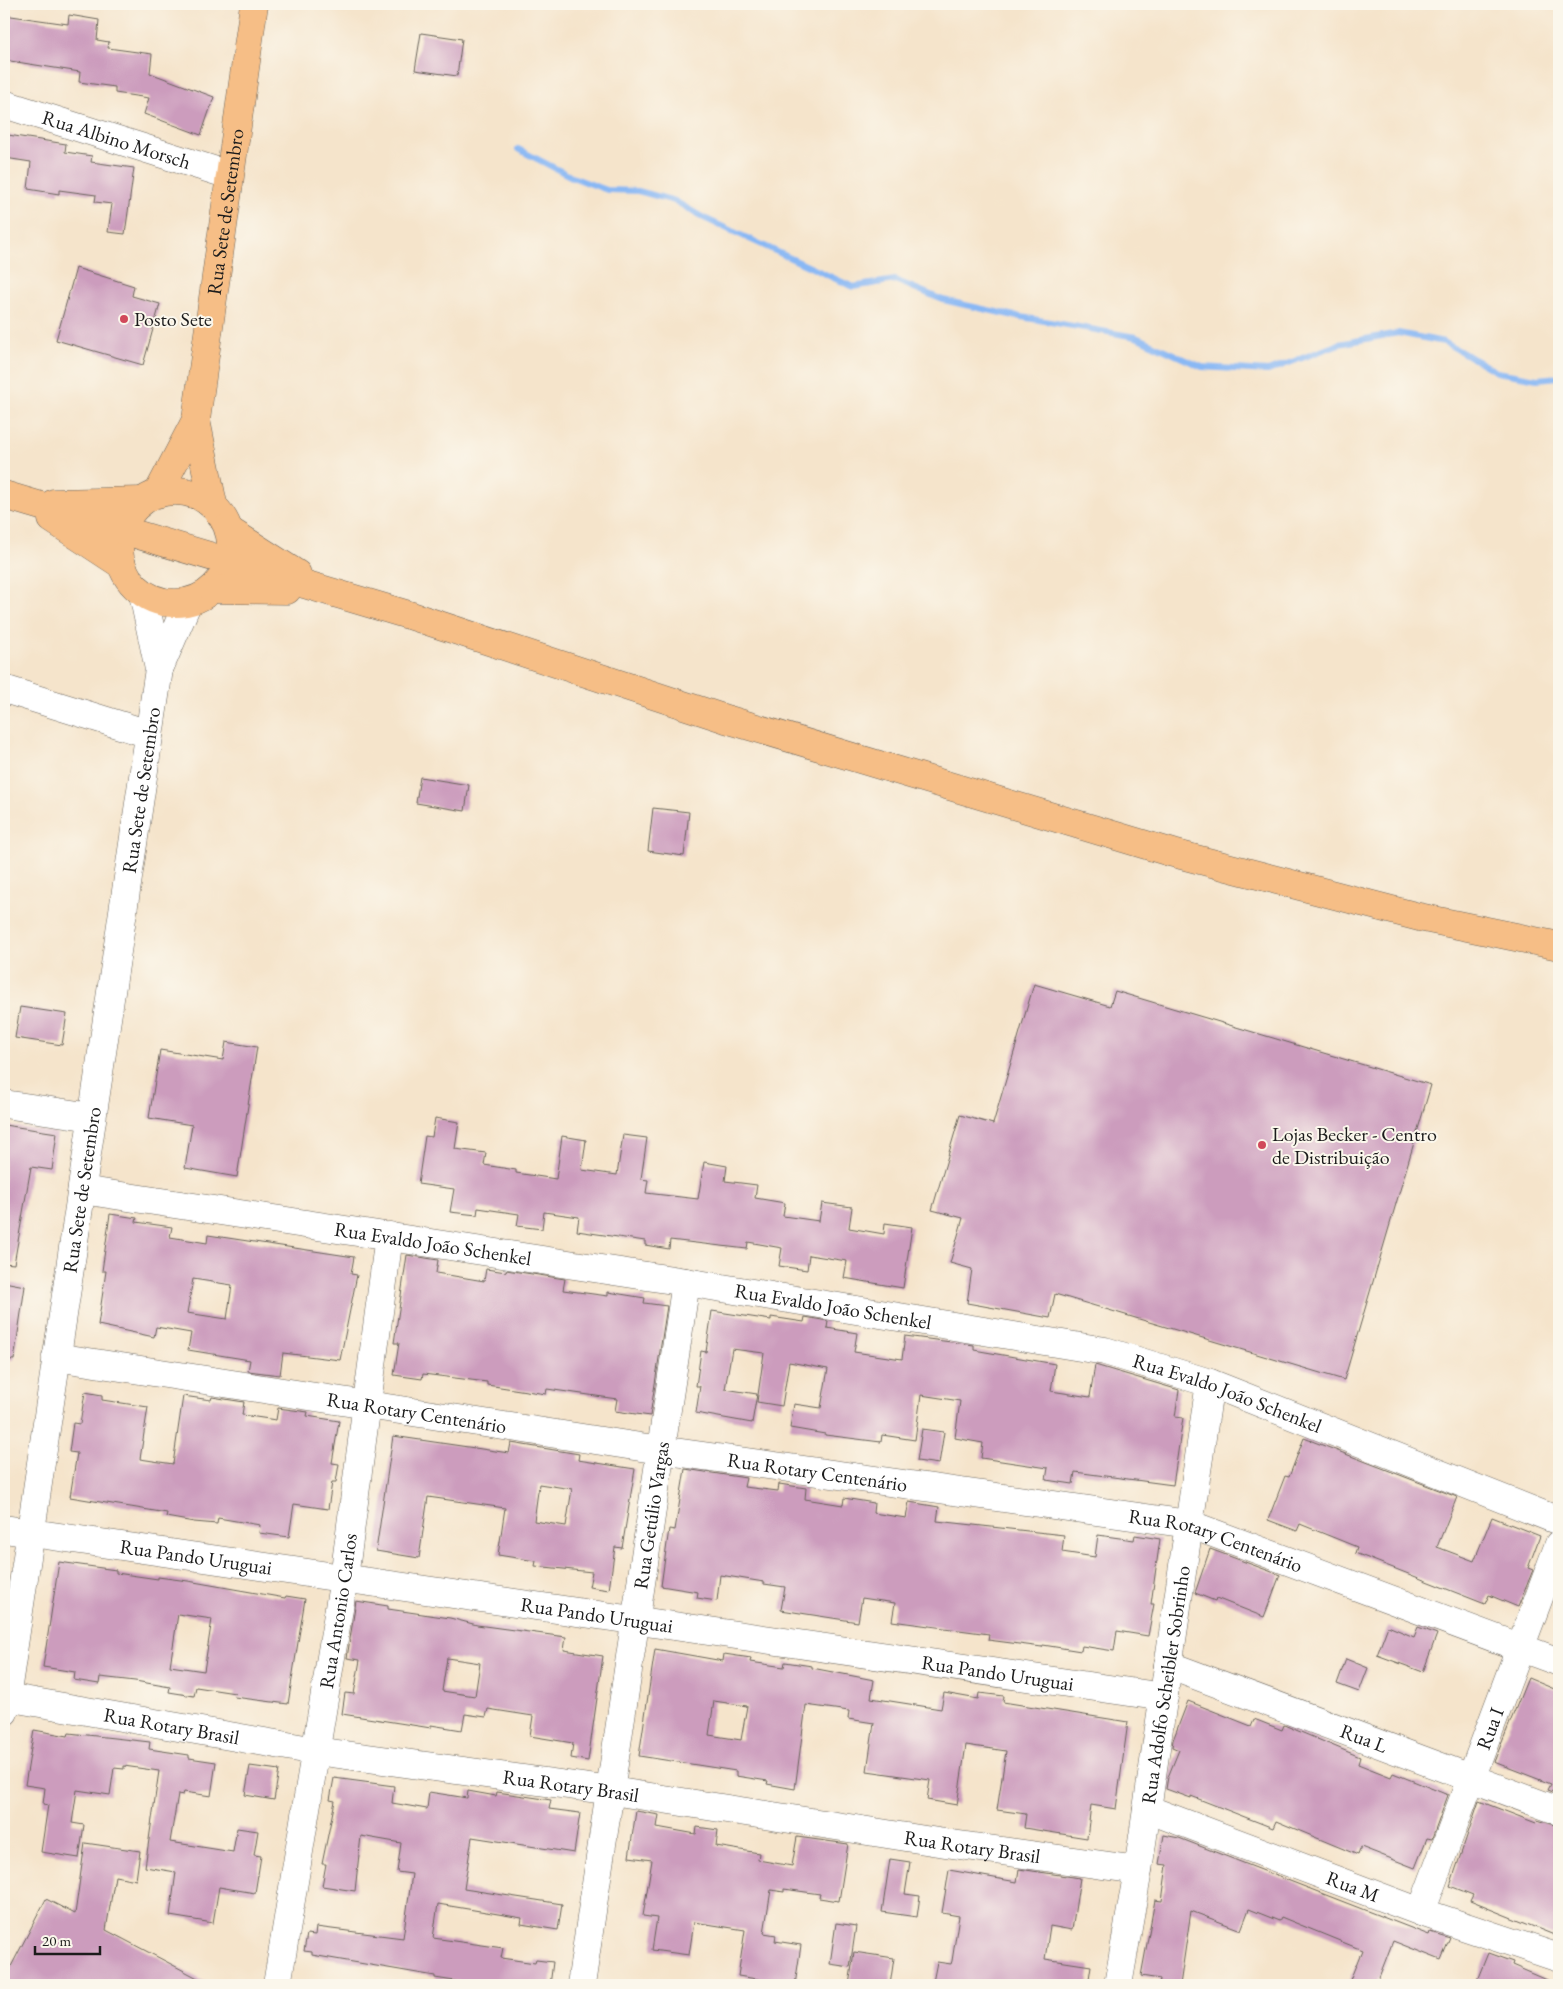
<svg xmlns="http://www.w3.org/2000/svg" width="1563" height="1989" font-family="'EB Garamond',serif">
  <rect width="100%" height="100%" fill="#fbf7ec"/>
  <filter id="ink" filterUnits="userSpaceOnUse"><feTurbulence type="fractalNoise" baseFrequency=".02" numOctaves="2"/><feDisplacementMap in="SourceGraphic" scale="10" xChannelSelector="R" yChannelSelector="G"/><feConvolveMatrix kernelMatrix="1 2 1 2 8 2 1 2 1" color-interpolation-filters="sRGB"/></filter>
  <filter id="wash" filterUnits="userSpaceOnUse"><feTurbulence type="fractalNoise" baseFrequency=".0096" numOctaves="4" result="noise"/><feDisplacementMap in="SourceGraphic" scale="20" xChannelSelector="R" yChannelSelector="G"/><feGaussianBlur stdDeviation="1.12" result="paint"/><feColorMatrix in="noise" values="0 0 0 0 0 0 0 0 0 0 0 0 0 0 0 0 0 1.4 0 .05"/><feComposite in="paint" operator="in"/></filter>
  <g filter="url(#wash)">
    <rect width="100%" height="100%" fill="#f5e4cb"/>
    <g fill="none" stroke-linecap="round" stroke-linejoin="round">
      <path stroke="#89b8f4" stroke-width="6" d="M518 149 572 177 607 190 638 191 675 201 704 218 853 287 895 280 943 300 1010 315 1136 337 1202 367 1268 371 1339 344 1398 333 1444 342 1497 372 1537 379 1559 377"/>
    </g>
    <g id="blocks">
      <g fill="#cc9cbd" fill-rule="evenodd">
        <path d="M4 15 68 24 69 15 99 20 97 40 109 42 108 48 152 54 150 73 214 97 201 135 144 114 149 98 115 93V87L79 82 80 72 4 60Z"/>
        <path d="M421 33 462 39 457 76 415 70Z"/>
        <path d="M8 135 66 144 65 152 92 156 91 162 134 168 125 234 108 232 112 204 95 202 96 195 59 190V194L28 189 31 162 5 158Z"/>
        <path d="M76 268 134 286 132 296 160 304 143 365 56 340Z"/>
        <path d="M420 777 469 785 465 811 416 803Z"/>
        <path d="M653 808 689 812 684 856 648 851Z"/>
        <path d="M1034 984 1110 1006 1115 991 1431 1085 1344 1380 1055 1294 1050 1318 967 1303 972 1269 950 1263 963 1218 932 1210 960 1115 993 1124Z"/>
        <path d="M20 1007 67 1014 62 1045 15 1038Z"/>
        <path d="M226 1042 257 1047 237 1177 185 1168 192 1125 149 1118 160 1050 223 1060Z"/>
        <path d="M435 1118 459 1122 455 1149 486 1153 484 1165 516 1170V1173L556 1179 562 1136 586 1140 582 1170 617 1175 623 1135 647 1138 641 1179 648 1180 646 1193 698 1199 704 1162 727 1166 725 1181 757 1185 755 1198 785 1203 783 1216 819 1221 822 1203 852 1207 849 1228 884 1234 885 1223 912 1227 903 1288 844 1278 847 1261 809 1255 807 1270 779 1266 782 1248 748 1242 747 1249 670 1240 669 1249 645 1245V1241L577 1231 579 1217 544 1212 542 1229 517 1226 519 1214 478 1208 477 1215 450 1212 454 1189 418 1184 425 1136 432 1137Z"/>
        <path d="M4 1125 57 1133 52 1170 31 1167 14 1264 4 1263Z"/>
        <path d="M110 1214 137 1218 136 1222 172 1227 170 1237 207 1243 208 1235 354 1257 351 1274 357 1275 340 1360 283 1353 280 1375 248 1371 250 1360 188 1350 191 1333 156 1327 154 1337 98 1325 106 1271H102ZM193 1279 232 1285 227 1319 187 1313Z"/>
        <path d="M407 1255 438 1260 436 1273 484 1281 486 1269 506 1272V1270L565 1279 563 1290 608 1296V1292L645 1298 644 1303 667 1306 650 1416 615 1411 617 1399 547 1389 546 1394 487 1385V1382L423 1374 422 1379 394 1375 399 1343H394Z"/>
        <path d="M4 1282 25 1286 14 1360 4 1359Z"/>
        <path d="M712 1311 771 1320V1317L804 1322 805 1317 828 1321 827 1328 857 1333 854 1352 902 1359 905 1336 974 1345V1350L1055 1364 1051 1391 1090 1397 1095 1365 1179 1390 1175 1417 1183 1418 1173 1485 1075 1472 1073 1484 1046 1480 1048 1468 981 1458 983 1443 955 1438 960 1401 921 1395 915 1440 882 1435 881 1442 825 1435V1434L790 1428 794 1404 821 1408 828 1369 789 1362 782 1406 757 1402 764 1353 732 1349 725 1389 757 1394 752 1423 696 1413 700 1386H696L701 1351 706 1352Z"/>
        <path d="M85 1392 102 1395V1400L148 1407 140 1459 173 1464 183 1396 211 1400 212 1397 244 1402 242 1415 276 1420 278 1408 308 1412 307 1416 339 1421 332 1463 339 1464 336 1482H332L328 1509 294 1504 289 1537 259 1533 260 1525 218 1518 217 1524 194 1522 166 1517 167 1513 70 1497 77 1453 69 1452 73 1423 80 1424Z"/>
        <path d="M922 1429 944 1432 939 1464 917 1461Z"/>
        <path d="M393 1436 509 1453 511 1443 579 1454 578 1460 635 1469 622 1548 615 1547 609 1590 589 1587 592 1572 535 1566 536 1561 498 1555 505 1508 428 1497 419 1558 376 1551ZM539 1484 572 1489 566 1526 534 1521Z"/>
        <path d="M1304 1438 1457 1497 1437 1547 1474 1561 1492 1517 1540 1536 1528 1568 1533 1570 1518 1607 1489 1595 1485 1604 1355 1553 1357 1547 1300 1524 1297 1531 1268 1520 1285 1476 1289 1477Z"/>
        <path d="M685 1469 746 1478 744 1487 778 1491 779 1484 806 1488 805 1499 843 1505 844 1498 874 1503 873 1513 906 1518 909 1502 939 1507 937 1521 1064 1535 1062 1552 1095 1557 1098 1535 1134 1540 1135 1535 1160 1539 1151 1604H1154L1148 1636 1117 1631 1114 1651 1082 1646 1081 1651 1043 1645 1042 1647 988 1640 989 1634 892 1621 895 1603 862 1598 858 1622 781 1610 785 1587 764 1584V1582L720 1575 717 1601 697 1598 698 1592 661 1586 669 1529 675 1530Z"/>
        <path d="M1210 1549 1280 1575 1264 1617 1216 1598 1215 1601 1195 1593Z"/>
        <path d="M59 1562 116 1570V1573L158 1579V1577L188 1581 285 1598 286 1596 305 1599 288 1704 234 1697 235 1693 196 1687 194 1696 169 1692 170 1687 135 1681 100 1677 99 1684 74 1680 75 1672 43 1667ZM178 1614 212 1619 204 1671 170 1666Z"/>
        <path d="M356 1601 388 1606V1609L450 1618 477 1625 566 1637 564 1650 603 1656 588 1761 571 1758 573 1743 530 1736 533 1716 488 1709 486 1717 465 1714 462 1730 431 1725V1728L342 1714 345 1693 354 1694 360 1660 347 1658ZM447 1658 480 1663 475 1696 442 1691Z"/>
        <path d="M1388 1626 1414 1637 1418 1627 1437 1634 1423 1672 1377 1655Z"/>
        <path d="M655 1649 723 1661 724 1654 751 1658 750 1662 784 1667 785 1662 812 1666V1668L874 1680 871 1698 941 1709 944 1693 978 1699 979 1693 1004 1696 1003 1702 1128 1722 1116 1809 1091 1805 1087 1838 1024 1828 1026 1814 997 1810 1006 1751 966 1745 957 1805 927 1800 930 1780 867 1771 874 1723 848 1719 849 1711 806 1705 795 1789 767 1784 768 1781 736 1776V1771L639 1756ZM714 1701 747 1706 741 1740 709 1735Z"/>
        <path d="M1346 1659 1368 1668 1359 1692 1337 1684Z"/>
        <path d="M1528 1678 1559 1691V1794L1548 1790 1551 1784 1494 1762Z"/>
        <path d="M1188 1701 1251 1726 1254 1719 1282 1730 1284 1725 1360 1757 1358 1764 1391 1777 1393 1773 1448 1795 1432 1839 1427 1838 1415 1868 1361 1847 1358 1855 1276 1821 1273 1828 1191 1796V1798L1166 1789 1168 1777 1179 1750 1172 1747 1173 1740Z"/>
        <path d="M34 1730 68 1736 69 1733 150 1742 149 1749 189 1755V1758L216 1762 211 1796 184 1792 183 1795 178 1794 170 1842 233 1852 237 1828 258 1831 254 1855 261 1856 255 1893 219 1887 213 1923 170 1916 176 1872 145 1867 159 1771 124 1766V1769L114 1768 110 1795 77 1790 72 1823 84 1825 79 1858 41 1852 48 1805 43 1804 45 1788 25 1785Z"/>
        <path d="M250 1766 279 1770 274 1800 245 1795Z"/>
        <path d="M334 1778 394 1786 392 1803 427 1809 429 1792 467 1798 468 1791 496 1796 497 1792 551 1800 549 1809 580 1813 574 1853 472 1837 464 1889 562 1904 558 1930 521 1924 522 1918 438 1904 433 1938 503 1948 501 1958 535 1963 536 1960 553 1962 550 1985H466L467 1983 435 1978V1976L312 1955V1952L304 1951 307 1934 315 1935 316 1927 403 1938 412 1874 397 1872 401 1843 361 1836 355 1891 322 1886 326 1864H322L335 1801 330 1800Z"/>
        <path d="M1479 1801 1536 1823 1537 1820 1559 1826V1937L1470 1901 1473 1895 1450 1886Z"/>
        <path d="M636 1811 659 1815 657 1827 696 1834 697 1827 718 1830 716 1846 759 1853 758 1860 792 1866 797 1837 848 1844 839 1901 819 1898 820 1894 784 1889V1892L771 1890 764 1933 776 1935 775 1941 801 1945 795 1985 738 1976 745 1930 694 1922 689 1955 652 1950 657 1918 643 1916 652 1860 629 1857Z"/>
        <path d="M1164 1835 1179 1838 1429 1935 1430 1932 1450 1938 1441 1960 1393 1941 1376 1985H1348L1362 1950 1281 1917 1279 1921 1249 1909 1241 1930 1191 1911 1180 1985H1159L1160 1979 1141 1976 1155 1900 1162 1901 1167 1865 1159 1864Z"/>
        <path d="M85 1843 140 1851 136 1880 115 1876 106 1930 211 1985H4V1980L46 1899 75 1914Z"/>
        <path d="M890 1859 910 1862 905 1894 920 1896 917 1917 882 1912Z"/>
        <path d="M1019 1869 1080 1878 1072 1930 1050 1926 1045 1959 1091 1966 1088 1985H948L933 1982 937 1962 951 1964 952 1961 959 1916 942 1913 949 1870 1017 1882Z"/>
        <path d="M836 1923 856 1926 850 1967 830 1964Z"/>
        <path d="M854 1952 894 1958 890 1985H849Z"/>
        <path d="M1488 1953 1513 1962 1512 1965 1559 1985H1475Z"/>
      </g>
    </g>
  </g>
  <g filter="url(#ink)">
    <use href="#blocks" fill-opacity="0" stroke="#686259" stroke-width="1"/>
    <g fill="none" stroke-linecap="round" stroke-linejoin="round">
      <g stroke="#686259" stroke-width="29">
        <g id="minor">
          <path id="s1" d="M4 104 229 175"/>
          <path d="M143 594 159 669"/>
          <path d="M4 689 149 734"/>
          <path d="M4 1104 92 1117"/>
          <path id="s2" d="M82 1190 686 1282 1105 1351 1210 1383 1559 1521"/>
          <path id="s3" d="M56 1357 660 1450 1189 1524 1559 1662"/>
          <path id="s4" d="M4 1529 1164 1697"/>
          <path id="s5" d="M1168 1665 1559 1811"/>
          <path id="s6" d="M6 1697 316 1751 612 1791 938 1842 1138 1870"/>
          <path id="s7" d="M4 1712 159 669 188 602"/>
          <path id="s8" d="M1147 1809 1421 1912 1559 1958"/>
          <path id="s9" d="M1421 1912 1559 1544"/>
          <path id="s10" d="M277 1985 344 1578 389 1236"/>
          <path id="s11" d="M581 1985 686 1282"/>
          <path id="s12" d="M1118 1985 1138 1870 1210 1383"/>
        </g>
      </g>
      <g stroke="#686259" stroke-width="29">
        <g id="major">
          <circle cx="175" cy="547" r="56"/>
          <path d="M158 493 196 420"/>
          <path id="s13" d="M213 504 196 420 254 4"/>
        </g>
      </g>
      <g stroke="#686259" stroke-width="29">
        <g id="highway">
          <path d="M4 495 412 616 726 719 1173 853 1419 917 1559 946"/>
          <path d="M54 503 142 501"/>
          <path d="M52 519 122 565"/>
          <path d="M230 531 297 574"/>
          <path d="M213 589 287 590"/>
        </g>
      </g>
      <use href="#minor" stroke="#fff" stroke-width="28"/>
      <use href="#major" stroke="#f6be86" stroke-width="28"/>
      <use href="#highway" stroke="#f6be86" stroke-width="28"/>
    </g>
  </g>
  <g fill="#d1495b" stroke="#fbf7ec" stroke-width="2">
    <circle cx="124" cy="319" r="5"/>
    <circle cx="1262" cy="1145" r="5"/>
  </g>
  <g text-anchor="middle" stroke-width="4" stroke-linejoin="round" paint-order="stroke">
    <g font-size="20" fill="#1c1c1c" stroke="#fbf7ec">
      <text dy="7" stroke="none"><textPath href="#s1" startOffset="118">Rua Albino Morsch</textPath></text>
      <text dy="7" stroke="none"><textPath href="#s13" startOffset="296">Rua Sete de Setembro</textPath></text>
      <text dy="7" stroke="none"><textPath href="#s7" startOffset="932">Rua Sete de Setembro</textPath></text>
      <text dy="7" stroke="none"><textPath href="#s7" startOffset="528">Rua Sete de Setembro</textPath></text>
      <text dy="7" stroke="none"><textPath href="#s2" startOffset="355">Rua Evaldo João Schenkel</textPath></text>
      <text dy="7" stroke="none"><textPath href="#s2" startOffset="760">Rua Evaldo João Schenkel</textPath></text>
      <text dy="7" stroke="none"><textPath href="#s2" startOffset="1165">Rua Evaldo João Schenkel</textPath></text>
      <text dy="7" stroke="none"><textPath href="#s3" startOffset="365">Rua Rotary Centenário</textPath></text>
      <text dy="7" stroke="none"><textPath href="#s3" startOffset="770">Rua Rotary Centenário</textPath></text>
      <text dy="7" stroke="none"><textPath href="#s11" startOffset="475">Rua Getúlio Vargas</textPath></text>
      <text dy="7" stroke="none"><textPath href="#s3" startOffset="1175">Rua Rotary Centenário</textPath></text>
      <text dy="7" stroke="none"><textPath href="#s4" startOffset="194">Rua Pando Uruguai</textPath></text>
      <text dy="7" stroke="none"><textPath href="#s10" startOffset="379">Rua Antonio Carlos</textPath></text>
      <text dy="7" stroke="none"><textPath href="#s4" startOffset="599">Rua Pando Uruguai</textPath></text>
      <text dy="7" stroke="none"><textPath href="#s4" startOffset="1004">Rua Pando Uruguai</textPath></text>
      <text dy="7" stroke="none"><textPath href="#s12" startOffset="304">Rua Adolfo Scheibler Sobrinho</textPath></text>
      <text dy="7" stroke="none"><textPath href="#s6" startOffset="168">Rua Rotary Brasil</textPath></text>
      <text dy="7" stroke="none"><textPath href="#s9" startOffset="196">Rua I</textPath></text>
      <text dy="7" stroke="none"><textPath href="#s5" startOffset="209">Rua L</textPath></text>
      <text dy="7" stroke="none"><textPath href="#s6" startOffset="572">Rua Rotary Brasil</textPath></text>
      <text dy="7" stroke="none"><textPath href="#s6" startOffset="978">Rua Rotary Brasil</textPath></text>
      <text dy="7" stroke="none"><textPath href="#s8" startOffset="220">Rua M</textPath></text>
    </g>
    <g font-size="20" fill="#1c1c1c" stroke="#fbf7ec" text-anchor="start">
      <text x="134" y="326">Posto Sete</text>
      <text x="1272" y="1141">Lojas Becker - Centro<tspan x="1272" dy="23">de Distribuição</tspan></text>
    </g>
  </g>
  <rect width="1563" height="1989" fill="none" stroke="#fbf7ec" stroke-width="20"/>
  <path d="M35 1946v8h65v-8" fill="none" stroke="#1c1c1c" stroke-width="2.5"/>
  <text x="42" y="1946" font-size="15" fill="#1c1c1c" stroke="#fbf7ec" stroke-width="4" paint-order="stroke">20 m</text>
</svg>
